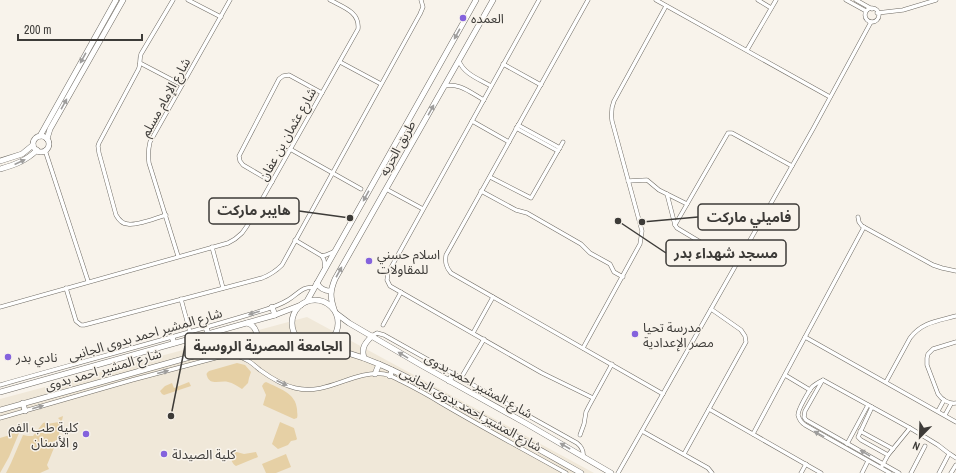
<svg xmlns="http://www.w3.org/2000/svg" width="956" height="473" font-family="'Archivo Narrow','Noto Sans Arabic',sans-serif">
  <rect width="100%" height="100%" fill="#f8f3eb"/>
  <path fill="#f0e8d9" d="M307 317 594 473H0V399Z"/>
  <g fill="#e6d0a5">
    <path d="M237 363 245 365 251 372 249 378 248 383 242 389C237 386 233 383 228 382 221 380 210 386 207 376 206 373 207 373 209 371Z"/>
    <path d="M189 382 191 386 164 395 162 394 160 391 165 386 172 383 174 388Z"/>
    <path d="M266 382C278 388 296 393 297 409 297 413 298 415 297 418L294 419 263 405 266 395 262 386 264 383Z"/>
    <path d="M63 416 58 438 47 465 49 469 40 473H6L11 463 23 435 28 436H33L43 423 47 422V424L59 422 60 420 58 418Z"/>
    <path d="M280 422 294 428 297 439 296 440 291 441 288 445 278 449 272 444Z"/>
    <path d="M10 433H19L9 457 0 473V438L10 435Z"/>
    <path d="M231 451H233L244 454 256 452 258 457 236 466C232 464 230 457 229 453Z"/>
    <path d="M286 454 291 467 276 473H266L262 464Z"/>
  </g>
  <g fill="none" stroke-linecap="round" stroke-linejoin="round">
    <g stroke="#6f6b64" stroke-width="4.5">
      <g id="street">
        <path d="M188 0 221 17"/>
        <path d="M539 0 388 273 387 280 390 286 542 373 593 398"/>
        <path d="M588 0 446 255C445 263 446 267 451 273L663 394"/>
        <path d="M656 0 830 97"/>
        <path d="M758 0 771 8"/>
        <path d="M846 0 866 11"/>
        <path d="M856 0 872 9"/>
        <circle cx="872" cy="15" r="7"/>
        <path d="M877 13 903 10 936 0"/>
        <path d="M747 50 776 0"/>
        <path d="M459 61C464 74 479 79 491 86"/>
        <path d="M340 62 381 84"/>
        <path d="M140 63 182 85"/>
        <path d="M503 64 541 85"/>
        <path d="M444 86C459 82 471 93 484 100"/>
        <path d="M472 121 509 142"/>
        <path d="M518 125 560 148"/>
        <path d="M516 128 558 151"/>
        <path d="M290 149 361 189"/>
        <path d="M45 150 88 281"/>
        <path d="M490 177 531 198 563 142"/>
        <path d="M628 181 647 180 659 190 687 204"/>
        <path d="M272 182 243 165 240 161 239 156 279 79 283 76 289 75 322 93"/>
        <path d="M386 189 423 209"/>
        <path d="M481 191 516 210 527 213 581 244 590 253 610 264 614 272 623 277"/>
        <path d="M667 194 675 225 677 228 737 264"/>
        <path d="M166 215C157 218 136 226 128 224 122 224 119 220 116 215L99 153 98 146 99 143 138 70C141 65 139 59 141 54L173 0"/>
        <path d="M858 217 859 222 862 226 933 265 942 268 956 271"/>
        <path d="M675 225 728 133H732L792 166"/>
        <path d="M295 240 322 256 326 255 333 252"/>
        <path d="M212 247 223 288"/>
        <path d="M178 256 149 163C148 155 148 150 150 142L230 0"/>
        <path d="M322 256 324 260 325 268"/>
        <path d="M66 288 76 321 81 325H84L262 278C270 275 276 271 282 265L420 14 423 7 421 0"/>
        <path d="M181 299 190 332"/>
        <path d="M0 307 228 243 235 239 242 233 247 226 358 29C360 12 343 7 330 0"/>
        <path d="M383 325 401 292"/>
        <path d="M473 333 493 297"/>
        <path d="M372 336 377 333 384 335 577 443C582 447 584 451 583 457"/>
        <path d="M805 337 956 422"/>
        <path d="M956 342 933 349 928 354 927 358V365L938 394C942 400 949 404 956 403"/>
        <path d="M583 348 640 244 642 231 612 121C611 113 611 108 614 101L666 6"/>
        <path d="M785 375 810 390"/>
        <path d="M461 378 484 339"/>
        <path d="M823 380C819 382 815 384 812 387 809 391 798 409 798 415 799 419 802 423 805 425L890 473"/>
        <path d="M823 380 910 428 938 445 947 452 956 458"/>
        <path d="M822 381 805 411 804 417 806 420 899 473"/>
        <path d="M886 382 910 338C922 322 938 321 956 316"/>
        <path d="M0 385C84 361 168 339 251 314 264 310 277 307 288 300 297 295 303 285 314 288"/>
        <path d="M872 407 858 437 861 440 888 455"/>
        <path d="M709 409 821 473"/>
        <path d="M938 411 944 400"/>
        <path d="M945 415 951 404"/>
        <path d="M0 418 132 380 219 357C225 355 231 354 237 356 246 358 253 364 260 370 271 378 282 385 295 388 328 396 353 370 384 374 390 375 395 378 401 381 415 388 428 395 441 403 482 427 524 450 566 473"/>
        <path d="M642 431 708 468 712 473"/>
        <path d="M860 431 893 449"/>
        <path d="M753 434 864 227"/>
        <path d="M580 435 584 424 586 412 589 406 612 364"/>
        <path d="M847 444 868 405"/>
        <path d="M684 454 746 342 745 336 741 330 711 309"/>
        <path d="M882 466 888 455 910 428"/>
        <path d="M618 473 813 129 871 22"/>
        <path d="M801 473 806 464"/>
        <path d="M862 473 868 461"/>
        <path d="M911 473 925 446"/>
        <path d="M939 473 949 454"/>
        <path d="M951 473 956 465"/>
      </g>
    </g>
    <g stroke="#6f6b64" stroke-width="6">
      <g id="secondary">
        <path d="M40 136 116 0"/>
        <circle cx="41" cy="144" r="8"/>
        <path d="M47 139 50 129 123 0"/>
        <path d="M0 161 22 154 33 145"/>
        <path d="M0 169C14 165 26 161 37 150"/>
        <path d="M317 283C320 289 325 291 331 291"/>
        <circle cx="315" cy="323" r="23"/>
        <path d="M307 301 476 0"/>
        <path d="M272 307 275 315"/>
        <path d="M334 309C330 297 330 291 335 279L493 0"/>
        <path d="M337 314 349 323 421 365 527 424 611 473"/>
        <path d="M247 323C256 325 260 337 255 345"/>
        <path d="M206 327 208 334"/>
        <path d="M172 337 174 343"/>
        <path d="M314 346C366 352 411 379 457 404 498 426 540 450 581 473"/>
        <path d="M218 350 219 357"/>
        <path d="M364 358C361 348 365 343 372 336"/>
        <path d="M375 374 379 364"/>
        <path d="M390 376 392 370"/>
        <path d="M449 381 453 374"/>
        <path d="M0 392 275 315 301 305"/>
        <path d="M23 403 25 411"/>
        <path d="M0 410 208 352C241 345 274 342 307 344"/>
      </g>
    </g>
    <use href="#street" stroke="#fff" stroke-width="3.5"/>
    <use href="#secondary" stroke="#fff" stroke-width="5"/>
  </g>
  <defs><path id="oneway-solid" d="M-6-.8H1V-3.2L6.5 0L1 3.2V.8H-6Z"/></defs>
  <g fill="#9e9d9c">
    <use href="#oneway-solid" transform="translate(457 34) rotate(119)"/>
    <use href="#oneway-solid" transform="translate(83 58) rotate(119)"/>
    <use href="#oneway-solid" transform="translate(64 104) rotate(-61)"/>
    <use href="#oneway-solid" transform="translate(431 110) rotate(-61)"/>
    <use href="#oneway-solid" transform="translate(20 162) rotate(-25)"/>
    <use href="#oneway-solid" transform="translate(366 196) rotate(119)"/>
    <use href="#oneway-solid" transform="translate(339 272) rotate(-61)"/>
    <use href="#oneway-solid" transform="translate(254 313) rotate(163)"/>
    <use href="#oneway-solid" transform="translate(403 355) rotate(-149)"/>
    <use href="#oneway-solid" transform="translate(163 372) rotate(-15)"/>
    <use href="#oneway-solid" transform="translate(282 383) rotate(25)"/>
    <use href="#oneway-solid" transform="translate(38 407) rotate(-16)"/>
    <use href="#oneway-solid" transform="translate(819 434) rotate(-151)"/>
    <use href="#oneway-solid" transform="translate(565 446) rotate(-150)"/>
    <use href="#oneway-solid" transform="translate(865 453) rotate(-149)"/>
  </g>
  <g fill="#8462dd" stroke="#f8f3eb" stroke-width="1.5">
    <circle cx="463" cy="18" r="4"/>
    <circle cx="369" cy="261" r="4"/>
    <circle cx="635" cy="334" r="4"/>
    <circle cx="8" cy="357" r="4"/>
    <circle cx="86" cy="434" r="4"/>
    <circle cx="164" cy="454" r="4"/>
  </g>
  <g text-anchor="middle" stroke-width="3" stroke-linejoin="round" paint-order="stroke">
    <g font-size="13" fill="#3d3b38" stroke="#f8f3eb" text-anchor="start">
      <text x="471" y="23">العمده</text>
      <text x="377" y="259">اسلام حسني<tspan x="377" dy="15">للمقاولات</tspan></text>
      <text x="643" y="332">مدرسة تحيا<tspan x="643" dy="15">مصر الإعدادية</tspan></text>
      <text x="16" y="362">نادي بدر</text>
      <text x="78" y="432" text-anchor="end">كلية طب الفم<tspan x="78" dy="15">و الأسنان</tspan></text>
      <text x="172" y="459">كلية الصيدلة</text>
    </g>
    <g font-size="13" fill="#3d3b38" stroke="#f8f3eb">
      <text transform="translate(165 97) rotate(-61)" y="5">شارع الإمام مسلم</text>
      <text transform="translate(287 134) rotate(-61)" y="5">شارع عثمان بن عفان</text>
      <text transform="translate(397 148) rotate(-61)" y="5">طريق الحريه</text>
      <text transform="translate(145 334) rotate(-16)" y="5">شارع المشير احمد بدوى الجانبى</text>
      <text transform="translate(103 369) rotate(-16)" y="5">شارع المشير احمد بدوى</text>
      <text transform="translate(479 385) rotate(29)" y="5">شارع المشير احمد بدوى</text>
      <text transform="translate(471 409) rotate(29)" y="5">شارع المشير احمد بدوى الجانبى</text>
    </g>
  </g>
  <path fill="none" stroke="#3d3b38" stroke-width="1.5" d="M350 218L299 211M642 222L698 217M618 221L666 253M171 416L185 346"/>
  <g fill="#3d3b38" stroke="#f8f3eb" stroke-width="1.5">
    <circle cx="350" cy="218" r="4"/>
    <circle cx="642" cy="222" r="4"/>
    <circle cx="618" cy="221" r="4"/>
    <circle cx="171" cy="416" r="4"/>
  </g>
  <g fill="#f8f3eb" stroke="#3d3b38" stroke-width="1.5">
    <rect x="209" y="198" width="90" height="26" rx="4"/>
    <rect x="698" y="204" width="101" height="26" rx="4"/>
    <rect x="666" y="240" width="120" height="26" rx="4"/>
    <rect x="185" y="333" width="165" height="26" rx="4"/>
  </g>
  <g font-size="14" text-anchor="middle" font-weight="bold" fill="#3d3b38">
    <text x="254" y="215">هايبر ماركت</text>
    <text x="749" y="222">فاميلي ماركت</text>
    <text x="726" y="258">مسجد شهداء بدر</text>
    <text x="268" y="351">الجامعة المصرية الروسية</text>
  </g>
  <g transform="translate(920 437) rotate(203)" stroke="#f8f3eb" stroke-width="3" paint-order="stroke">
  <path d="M0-3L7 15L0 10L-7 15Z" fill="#3d3b38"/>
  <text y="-6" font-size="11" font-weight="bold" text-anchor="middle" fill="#3d3b38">N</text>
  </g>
  <path d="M18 34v6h124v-6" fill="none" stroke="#3d3b38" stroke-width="2"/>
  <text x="24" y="34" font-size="12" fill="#3d3b38" stroke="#f8f3eb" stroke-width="3" paint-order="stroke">200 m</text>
</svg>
